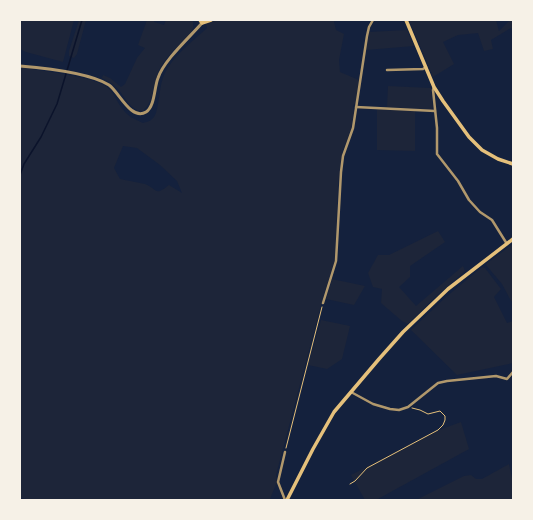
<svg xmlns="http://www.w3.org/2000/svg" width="533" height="520" font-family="Spectral,serif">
  <rect width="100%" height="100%" fill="#14213d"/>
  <g fill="#1d2539" fill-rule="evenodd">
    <path d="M20 20H74L63 62 26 52 20 49Z"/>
    <path d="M79 20H86L77 54 74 58 69 56V51Z"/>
    <path d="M147 20H154V22L164 25 166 20H193V28L191 33C182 43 166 56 160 68 153 82 155 100 143 111 131 111 125 97 118 89 113 84 108 81 102 78L103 75 110 78 121 87 125 84 137 58 145 48 138 45Z"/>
    <path d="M205 20H335L334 22 336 30 344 34 339 60 340 72 359 80 356 102 353 106 354 113 351 130 343 150 341 161 338 186 335 260 323 298 276 475 277 482 270 499 271 500H32L20 498V67C40 71 93 76 107 87 114 93 116 100 121 107 127 116 134 119 143 123 147 122 151 121 154 117 159 110 159 88 163 78 170 58 192 42 207 28ZM123 146 137 148 160 165 177 181 182 193 169 185C154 197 158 189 145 184 137 182 128 181 120 179L114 168Z"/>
    <path d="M409 20H496L499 31 510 20H513V30L511 28 491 40 493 49 484 51 478 33 458 35 443 42 454 64 433 77Z"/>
    <path d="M407 30 414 46 366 50 369 32Z"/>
    <path d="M388 86 431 88 433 108 431 110 387 107Z"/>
    <path d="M377 109 415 111V151L377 150Z"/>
    <path d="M438 231 445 242 410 266V277L399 287 416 306 463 266 465 271 431 301 408 324 402 321 381 303 382 289 373 287 368 273 378 255H389Z"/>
    <path d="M513 244V300L511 301 502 284 486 265 487 263Z"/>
    <path d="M482 267 485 268 501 289 494 297 507 323 513 321V363L457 375 411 330 446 297Z"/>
    <path d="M332 279 365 286 354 305 326 299Z"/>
    <path d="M321 320 350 326 342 359 327 369 308 365Z"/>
    <path d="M461 422 469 449 376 500H365L351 475 436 431Z"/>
    <path d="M509 464 513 483V500H416L464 476 471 475 476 479H482Z"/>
  </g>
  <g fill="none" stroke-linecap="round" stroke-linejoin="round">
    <path stroke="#0b132b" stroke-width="1.5" d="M20 175 24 164 41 137 57 104 82 20"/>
    <g stroke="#e5c07b" stroke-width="1">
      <path d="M286 448 322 307"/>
      <path d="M350 484 355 481 367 468 438 430 443 425 445 420V416L440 411 428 414 420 410 412 408"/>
    </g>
    <g stroke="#b1986c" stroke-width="2.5">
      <path d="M387 70 423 69 426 67"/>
      <path d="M434 87 433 90 437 128V154L458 181 469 200 480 212 492 220 507 244"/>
      <path d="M356 107 435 111"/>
      <path d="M323 303 336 261 341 172 343 156 353 128 367 36 369 27 373 20"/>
      <path d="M351 392 373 404 390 409 399 410 408 407 438 383 447 381 496 376 507 379 513 372"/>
      <path d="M285 452 278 482 285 500"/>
    </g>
    <path stroke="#b1986c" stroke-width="3" d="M20 66C44 68 90 73 109 85 119 92 131 121 146 112 155 106 154 88 158 78 164 60 189 38 202 23"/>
    <g stroke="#e5c07b" stroke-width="3.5">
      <path d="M200 20 202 23 211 20"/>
      <path d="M406 20 434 87 443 101 469 137 482 150 498 159 513 164"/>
      <path d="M287 500 313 449 334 412 379 359 403 332 448 289 513 239"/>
    </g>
  </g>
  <rect width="533" height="520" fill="none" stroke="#f6f1e7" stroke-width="42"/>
</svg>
